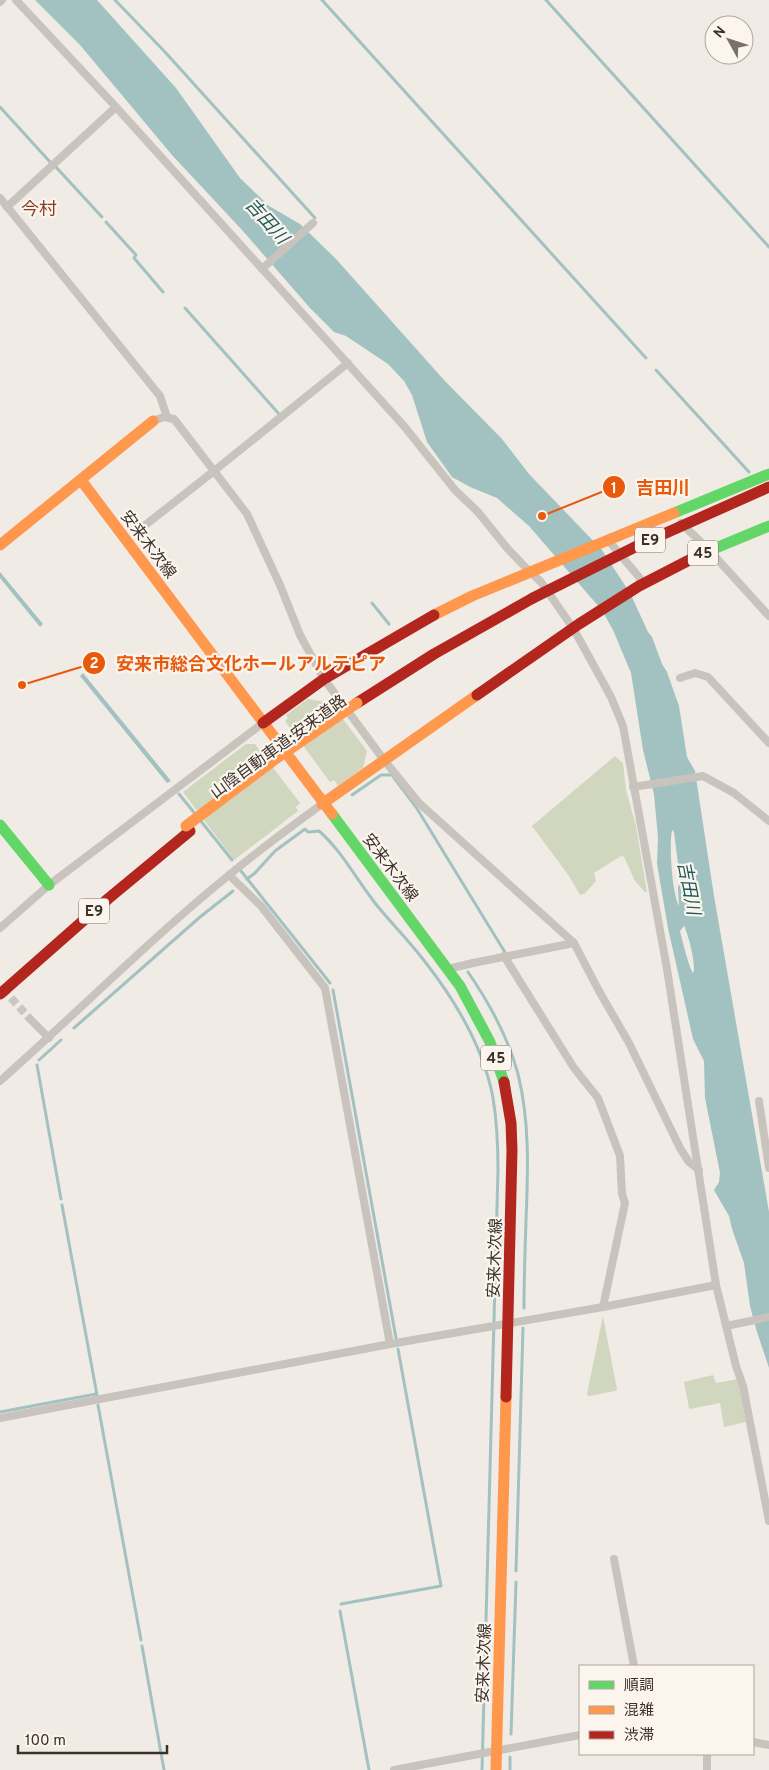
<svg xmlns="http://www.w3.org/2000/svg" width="769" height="1770" font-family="Overpass,'Noto Sans JP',sans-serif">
  <rect width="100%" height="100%" fill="#f0ebe5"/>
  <g fill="#d1d6bf">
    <path d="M308 699 331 703 367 751 363 768 338 786 334 780 330 782 285 721 288 718 286 715Z"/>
    <path d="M246 744H255L300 803 296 807 298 811 234 860 183 792Z"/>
    <path d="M615 756 623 763 626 790 636 826 647 892H645L635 881 624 857 621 856 594 873 596 881 584 894 580 895 569 876 532 826Z"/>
    <path d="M603 1316 617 1390 615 1391 589 1396 587 1395 588 1389Z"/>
    <path d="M713 1375 716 1383 738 1379 746 1422 724 1427 720 1403 690 1409 689 1408 684 1382Z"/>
  </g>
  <g fill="#a1c2c1" fill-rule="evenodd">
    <path d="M35 0H97L176 88 240 178 269 206 300 224 336 259 444 380 502 439 529 474 602 550 628 590 600 608 529 526 497 498 470 487 452 477 427 442 412 395 404 381 388 364 346 336 334 332 310 308 242 230 172 155 80 45Z"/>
    <path d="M0 572 43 624 40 627 0 578Z"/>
    <path d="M631 595 648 632 652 637 662 664 667 672 679 706 687 757 695 771 714 896 769 1212V1368L757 1332 750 1306 744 1263 732 1229 729 1216 714 1190 719 1182 720 1173 705 1098 704 1061 693 1039 668 928 657 864 658 838 654 794 643 750 631 673 613 630 603 612ZM672 830 674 832 680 880 678 888 679 906C672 893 669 845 672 830ZM684 926C688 933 697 967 693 973 689 968 682 939 680 931Z"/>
    <path d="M83 673 171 781 167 783 80 676Z"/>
  </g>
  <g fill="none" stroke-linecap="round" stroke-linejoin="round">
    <g stroke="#a1c2c1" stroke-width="3">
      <path d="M115 0 165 52 315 218"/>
      <path d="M322 0 646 358"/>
      <path d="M546 0 769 247"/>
      <path d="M0 107 51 163"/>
      <path d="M55 166 102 217"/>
      <path d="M106 222 136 255 134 258 163 292"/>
      <path d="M185 308 279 414"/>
      <path d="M656 370 749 472"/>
      <path d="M372 603 389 624"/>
      <path d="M179 794 196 815"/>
      <path d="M352 795 381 775H392L416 807 506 954"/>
      <path d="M200 820 232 860"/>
      <path d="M241 871 330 983"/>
      <path d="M247 879 255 873 275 851 305 829 308 832 319 831C342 851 356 879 375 903 391 923 410 942 426 963 457 1003 484 1049 493 1098 497 1122 498 1146 498 1170L482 1770"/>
      <path d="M468 972C490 1004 508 1037 518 1074 530 1122 528 1172 526 1221 525 1250 524 1279 524 1308"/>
      <path d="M333 990 396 1338"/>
      <path d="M74 1028 200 917 233 891"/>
      <path d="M39 1060 61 1040"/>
      <path d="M37 1065 61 1199"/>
      <path d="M62 1205 97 1395"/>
      <path d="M98 1405 141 1640"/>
      <path d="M0 1412 96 1394"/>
      <path d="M516 1571 523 1328"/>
      <path d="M341 1604 441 1586 398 1349"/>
      <path d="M340 1611 369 1770"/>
      <path d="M142 1646 164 1770"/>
      <path d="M511 1734 516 1582"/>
      <path d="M510 1770V1757"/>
    </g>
    <path stroke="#ccc6c0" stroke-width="8" stroke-dasharray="8 4" stroke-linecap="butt" d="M3 989 31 1020"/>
    <g stroke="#c9c3be" stroke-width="8">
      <path d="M16 0 116 107 404 426 455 490 478 512 507 548 529 571 541 582 573 628 588 655 611 697 623 726 667 969 716 1285 736 1366 743 1386 769 1521"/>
      <path d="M0 2 2 0"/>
      <path d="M0 198 160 396 167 417"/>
      <path d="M7 207 116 107"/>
      <path d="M262 269 313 223"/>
      <path d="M348 363 214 471 247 514 280 585 300 635 324 679 384 760 419 803 574 943 599 991 629 1043 680 1148 689 1162 699 1170"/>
      <path d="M681 523 709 550 769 616"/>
      <path d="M139 530 214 471 174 419 164 417 153 421"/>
      <path d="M608 540 644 583"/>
      <path d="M680 678 695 673 708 677 769 743"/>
      <path d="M633 787 703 776 734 793 769 821"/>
      <path d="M229 875 261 906 325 988 390 1344"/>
      <path d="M0 928 49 885 263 723"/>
      <path d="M504 956 574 1068 598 1098 620 1156 622 1194 625 1203 603 1307"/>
      <path d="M448 969 473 963 574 943"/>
      <path d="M31 1020 49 1038"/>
      <path d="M0 1081C77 1013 149 940 229 875 259 850 291 827 322 804"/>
      <path d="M759 1101 769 1168"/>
      <path d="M726 1326 769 1317"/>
      <path d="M0 1418 390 1344 603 1307 716 1285"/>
      <path d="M614 1559 634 1666"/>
      <path d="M753 1742 769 1745"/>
      <path d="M394 1770 580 1735"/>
      <path d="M707 1770V1754"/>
    </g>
    <g stroke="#63d668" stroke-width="11">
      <path d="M674 513 769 474"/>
      <path d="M699 555 769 526"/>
      <path d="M332 814 460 986 490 1042 504 1082"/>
      <path d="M0 825 49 885"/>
    </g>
    <g stroke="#ff974d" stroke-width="11">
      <path d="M81 480 332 814"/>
      <path d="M0 545 153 421"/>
      <path d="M434 615 472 596 674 513"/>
      <path d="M322 804 477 695"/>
      <path d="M496 1770 506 1397"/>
    </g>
    <g stroke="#b3261e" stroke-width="11">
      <path d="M477 695 579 624 639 586 699 555"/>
      <path d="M357 703 434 654 533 598"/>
      <path d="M263 723 324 679 434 615"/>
      <path d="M0 994 109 898 190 831"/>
      <path d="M504 1082 511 1123 512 1150 506 1397"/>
    </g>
    <path stroke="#ff974d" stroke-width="11" d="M186 826 274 760 357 703"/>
    <path stroke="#b3261e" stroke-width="11" d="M533 598 639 545 769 487"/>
  </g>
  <g text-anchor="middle" stroke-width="4.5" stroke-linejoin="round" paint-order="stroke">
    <g fill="#fbf5ee" stroke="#756b66" stroke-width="1">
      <rect x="635" y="527.5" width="30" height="25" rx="4"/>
      <rect x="688" y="540.5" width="30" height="25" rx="4"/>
      <rect x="79" y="898.5" width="30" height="25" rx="4"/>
      <rect x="481" y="1045.5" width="30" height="25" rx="4"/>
    </g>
    <g font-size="15" font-weight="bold" fill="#3b302b">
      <text x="650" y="545">E9</text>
      <text x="703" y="558">45</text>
      <text x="94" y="916">E9</text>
      <text x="496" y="1063">45</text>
    </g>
    <g font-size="16" fill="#3b302b" stroke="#fbf5ee">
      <text transform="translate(149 544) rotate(53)" y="6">安来木次線</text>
      <text transform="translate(278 746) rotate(-36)" y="6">山陰自動車道;安来道路</text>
      <text transform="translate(391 867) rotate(53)" y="6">安来木次線</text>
      <text transform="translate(494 1258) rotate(-88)" y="6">安来木次線</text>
      <text transform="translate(483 1663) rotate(-88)" y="6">安来木次線</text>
    </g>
    <g font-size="18" fill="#8c3b22" stroke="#fbf5ee">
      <text x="39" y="215">今村</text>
    </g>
    <g font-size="18" font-style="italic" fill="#1f5a5e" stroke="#fbf5ee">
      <text transform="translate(267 221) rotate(48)" y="6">吉田川</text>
      <text transform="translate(689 888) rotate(79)" y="6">吉田川</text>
    </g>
  </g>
  <path fill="none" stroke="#e8590c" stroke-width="2" d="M542 516L614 487M22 685L94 663"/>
  <g fill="#e8590c" stroke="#fbf5ee" stroke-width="2">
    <circle cx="542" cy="516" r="5"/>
    <circle cx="22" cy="685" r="5"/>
    <circle cx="614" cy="487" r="12"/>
    <circle cx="94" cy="663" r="12"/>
  </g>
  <g font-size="15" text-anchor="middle" font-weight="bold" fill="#fff">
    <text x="614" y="493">1</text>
    <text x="94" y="668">2</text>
  </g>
  <g font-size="18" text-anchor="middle" font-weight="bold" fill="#e8590c" stroke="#fbf5ee" stroke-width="4.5" stroke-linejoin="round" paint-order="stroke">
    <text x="663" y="494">吉田川</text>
    <text x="251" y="670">安来市総合文化ホールアルテピア</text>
  </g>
  <rect x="579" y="1665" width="175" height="90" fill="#fbf5ee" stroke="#aea6a0"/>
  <rect x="589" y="1681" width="25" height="8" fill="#63d668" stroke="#aea6a0"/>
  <text x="624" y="1690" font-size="15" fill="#3b302b">順調</text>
  <rect x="589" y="1706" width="25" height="8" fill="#ff974d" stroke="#aea6a0"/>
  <text x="624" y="1715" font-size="15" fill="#3b302b">混雑</text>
  <rect x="589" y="1731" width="25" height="8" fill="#b3261e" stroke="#aea6a0"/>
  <text x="624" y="1740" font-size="15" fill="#3b302b">渋滞</text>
  <g transform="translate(729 40) rotate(310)"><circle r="24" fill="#fbf5ee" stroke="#aea6a0"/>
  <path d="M0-4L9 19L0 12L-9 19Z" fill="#7a716c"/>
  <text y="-8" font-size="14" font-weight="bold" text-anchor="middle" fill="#3b302b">N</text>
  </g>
  <path d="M18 1745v8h149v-8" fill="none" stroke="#3b302b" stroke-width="2.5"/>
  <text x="25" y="1745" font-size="15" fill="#3b302b" stroke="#fbf5ee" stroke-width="4" paint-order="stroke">100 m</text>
</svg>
